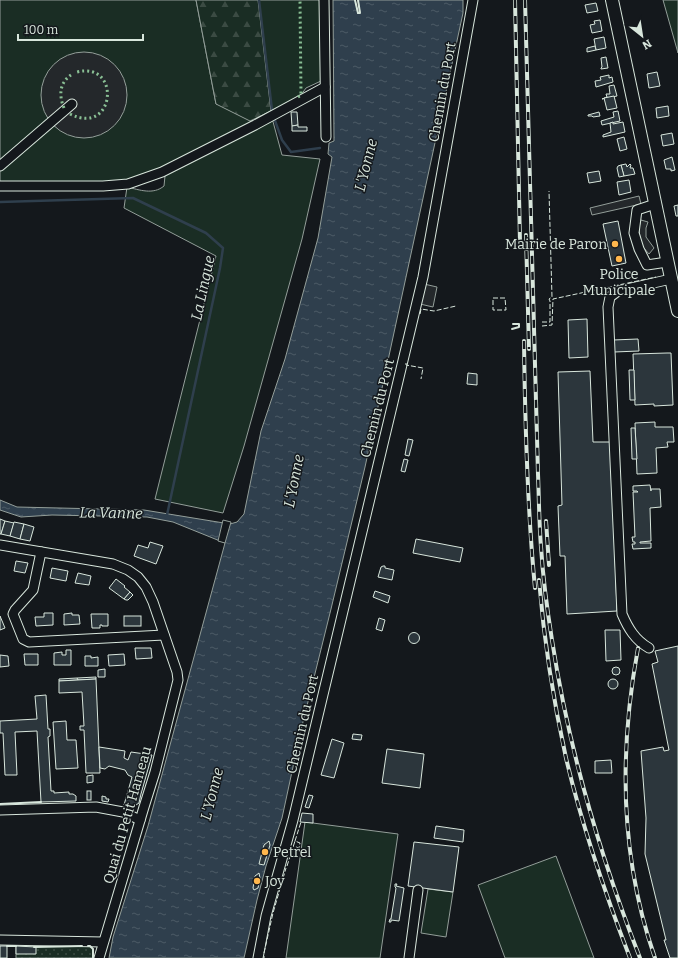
<svg xmlns="http://www.w3.org/2000/svg" width="678" height="958" font-family="Bitter,serif">
  <defs>
    <pattern id="forest-firs" width="22" height="20" patternUnits="userSpaceOnUse"><rect width="22" height="20" fill="#1a2d24"/><path d="M5 1l3.5 6h-7zM16 11l3.5 6h-7z" fill="#3b4b43"/></pattern>
    <pattern id="park-dots" width="8" height="8" patternUnits="userSpaceOnUse"><rect width="8" height="8" fill="#1a2d24"/><path d="M2 2h.1M6 6h.1" fill="none" stroke="#3b4b43" stroke-width="1.8" stroke-linecap="round"/></pattern>
    <pattern id="water-ripples" width="26" height="14" patternUnits="userSpaceOnUse"><rect width="26" height="14" fill="#2f3f4d"/><path d="M2 4q2-2 4 0t4 0M15 11q2-2 4 0t4 0" fill="none" stroke="#4c5b66"/></pattern>
  </defs>
  <rect width="100%" height="100%" fill="#14181c"/>
  <g fill="#1a2d24" stroke="#939e99">
    <path d="M0 0H196L216 104 271 111 258 0H320L321 81 306 88 301 95 271 112 166 166 126 182H0Z"/>
    <path d="M663 0H678V53Z"/>
    <path d="M272 118 282 155 320 159 302 239 244 446 223 513 155 499 216 256 124 208 127 187C140 190 153 195 164 186L165 176 168 171Z"/>
    <path d="M305 822 398 834 380 958H286Z"/>
    <path d="M556 856 594 958H505L478 885Z"/>
    <path d="M428 889 453 892 446 937 421 933Z"/>
  </g>
  <path fill="url(#forest-firs)" stroke="#939e99" d="M196 0H258L271 111 250 121 216 104Z"/>
  <path fill="url(#park-dots)" stroke="#939e99" d="M16 946H90L93 949V958H16Z"/>
  <g fill="#24282b" stroke="#939e99">
    <circle cx="84" cy="95" r="43"/>
    <path d="M639 196 641 204 592 215 590 208Z"/>
    <path d="M641 220 648 222 646 228V237L654 248 649 254 643 247 640 240 639 227Z"/>
    <path d="M424 284 437 287 433 307 420 304Z"/>
  </g>
  <path fill="url(#water-ripples)" stroke="#939e99" d="M333 0H355L358 13 360 12 358 0H463V13L365 467 331 609 301 730 282 818 266 866 257 900 244 958H109L113 937 148 826 225 543 173 522 147 517 52 515 21 517 0 510V500L17 507 144 510 230 524 237 522 244 514 261 431 285 359 318 238 332 157 328 154 329 143 334 141Z"/>
  <path fill="#14181c" stroke="#939e99" d="M223 520 231 522 225 543 218 541Z"/>
  <g fill="none" stroke-linecap="round" stroke-linejoin="round">
    <g stroke="#2f3f4d" stroke-width="2.5">
      <path d="M259 0 272 110"/>
      <path d="M274 118 282 140 291 152 320 148"/>
      <path d="M0 202 133 198 206 233 223 248 220 268 167 515"/>
    </g>
  </g>
  <g fill="#2c363c" stroke="#d8e6dc">
    <path d="M596 3 598 11 587 13 585 5Z"/>
    <path d="M600 20 602 31 592 33 590 25 595 24 594 21Z"/>
    <path d="M604 37 606 48 596 50 594 39Z"/>
    <path d="M595 46 596 50 587 52V48Z"/>
    <path d="M606 57 608 68 601 69V68L602 67 601 58Z"/>
    <path d="M657 72 660 86 649 88 647 74Z"/>
    <path d="M609 75V78L612 77 613 82 596 87 595 81 601 80 600 77Z"/>
    <path d="M614 85 617 96 602 99 607 97 606 94H610L609 86Z"/>
    <path d="M614 96 617 108 607 110 604 98Z"/>
    <path d="M668 106 669 116 657 118 656 108Z"/>
    <path d="M618 111 620 121 602 125 601 121 614 117 613 112Z"/>
    <path d="M291 112H297L298 125 292 126Z"/>
    <path d="M599 112 600 116 593 117 592 116H588V115Z"/>
    <path d="M613 122V124L623 122 625 132 603 137V135L611 132 610 123Z"/>
    <path d="M298 125V127H307V131H292V126Z"/>
    <path d="M672 133 674 144 663 146 661 135Z"/>
    <path d="M624 137 627 149 620 151 617 139Z"/>
    <path d="M672 157 675 170 671 171V169H666L664 160Z"/>
    <path d="M626 164 627 167 630 164 631 165 630 168H633L635 174 624 176 621 165Z"/>
    <path d="M621 165 624 176 619 177 617 168 618 166Z"/>
    <path d="M599 171 601 181 589 183 587 173Z"/>
    <path d="M629 180 631 192 619 195 617 182Z"/>
    <path d="M678 205V216H676L674 206Z"/>
    <path d="M618 221 626 263 612 266 603 224Z"/>
    <path d="M587 319 588 357 569 358 568 320Z"/>
    <path d="M638 339 639 351 614 352 613 340Z"/>
    <path d="M667 353H671L673 405 654 406V404L635 405 633 354Z"/>
    <path d="M629 370H634L635 400H630Z"/>
    <path d="M590 371 593 442H611L617 611 567 614 565 556H560L558 506 562 505 558 372Z"/>
    <path d="M468 373 477 374V385L467 384Z"/>
    <path d="M655 422V427H673L674 442H667L668 447 656 448 657 473 637 474 635 423Z"/>
    <path d="M631 428H635L637 459H632Z"/>
    <path d="M408 439 413 440 409 456 405 455Z"/>
    <path d="M404 459 408 460 405 472 401 471Z"/>
    <path d="M650 485 651 491V489H660L661 507 650 508 651 541 640 542V543H651V548L633 549 632 544H635V542H633L632 537H635L633 492H638L637 491H633V486Z"/>
    <path d="M0 519 5 521 1 534H0Z"/>
    <path d="M5 521 14 523 10 536 1 534Z"/>
    <path d="M14 522 24 524 20 539 10 536Z"/>
    <path d="M24 524 34 527 30 541 20 539Z"/>
    <path d="M416 539 463 548 460 562 413 553Z"/>
    <path d="M150 542 163 546 156 564 134 556 138 545 148 548Z"/>
    <path d="M16 561 28 563 25 573 14 571Z"/>
    <path d="M383 566H385V568L394 570 392 580 378 577 381 567Z"/>
    <path d="M52 568 68 571 66 581 50 578Z"/>
    <path d="M78 573 91 576 89 585 75 583Z"/>
    <path d="M116 579 125 586 124 587 130 592 124 599 109 588Z"/>
    <path d="M375 591 390 596 388 603 373 597Z"/>
    <path d="M130 592 133 595 128 600H126L124 599Z"/>
    <path d="M44 613H53V625L36 626 35 617H44Z"/>
    <path d="M72 613V615H79L80 624 64 625V614Z"/>
    <path d="M91 614H108V626H102V625H100V628H92Z"/>
    <path d="M0 616 5 628 0 630Z"/>
    <rect x="124" y="616" width="17" height="10"/>
    <path d="M379 618 385 620 382 631 376 629Z"/>
    <path d="M605 630H620L621 660 606 661Z"/>
    <circle cx="414" cy="638" r="5.5"/>
    <path d="M678 646V958H670L664 940H666L645 854 646 818 641 751 663 747 664 751 669 750 652 664 658 662 655 651Z"/>
    <path d="M135 648H151L152 658 136 659Z"/>
    <path d="M66 650H71V665H54V653L62 652V655H66Z"/>
    <path d="M24 654H38V665H25Z"/>
    <path d="M124 654 125 665 109 666 108 655Z"/>
    <path d="M0 655 8 656 9 666 0 667Z"/>
    <path d="M85 656H91V658L98 657V666H85Z"/>
    <circle cx="616" cy="671" r="4"/>
    <path d="M105 669V677H98V670Z"/>
    <path d="M96 677V679L78 680 77 678Z"/>
    <path d="M77 678 78 680 59 681V679Z"/>
    <path d="M96 679 100 773H86L84 730H80V726H84L82 692 59 693V681Z"/>
    <circle cx="613" cy="684" r="5"/>
    <path d="M46 695 48 729H50V736L48 737 51 791H54V793L69 792V794H73L76 796V801L41 802 37 731 15 732 17 775H5L3 733H0V721L37 719 35 696Z"/>
    <path d="M66 721 67 740H76L78 768 56 769 53 722Z"/>
    <path d="M353 734 362 735 361 740 352 739Z"/>
    <path d="M332 739 344 743 334 778 321 775Z"/>
    <path d="M99 747 125 751 124 758 128 760 131 752 152 755 141 794 139 803 133 807 124 805 132 777 128 775 125 770 109 766 105 769 100 768Z"/>
    <path d="M387 749 424 754 420 788 382 783Z"/>
    <path d="M611 760 612 773H595V761Z"/>
    <path d="M93 775V782L87 783V776Z"/>
    <rect x="87" y="791" width="4" height="9"/>
    <path d="M309 795 313 796 309 808 305 807Z"/>
    <path d="M102 796 106 797V799H109L108 802 102 801Z"/>
    <path d="M302 813 313 814V823L300 822Z"/>
    <path d="M436 826 464 830 463 842 434 838Z"/>
    <path d="M269 841 270 845 264 865 259 864 264 845Z"/>
    <path d="M414 842 459 847 453 892 408 886Z"/>
    <path d="M259 873 260 878 258 888 254 890 253 888 255 876Z"/>
    <path d="M395 884H397L396 886 404 888 399 921 391 920V922H389L390 919H391L396 888 395 887Z"/>
    <rect x="0" y="946" width="7" height="12"/>
    <path d="M16 946 36 947V954H16Z"/>
  </g>
  <g fill="none" stroke-linecap="round" stroke-linejoin="round">
    <g stroke="#d8e6dc" stroke-width="11">
      <g id="minor">
        <path d="M324 0 326 137"/>
        <path d="M0 166 72 104"/>
        <path d="M0 186H103L128 184 162 172 255 125 325 87"/>
        <path d="M655 204 637 210 634 233 639 249 647 265 667 262"/>
        <path d="M0 545 113 564 128 570 138 577 146 587 153 602 177 672 178 680 155 772 144 807 99 958"/>
        <path d="M41 552 33 590 15 610 13 614 23 639 29 642 164 635"/>
        <path d="M649 648C635 640 628 628 622 614L608 307 610 297 618 291 671 279"/>
        <path d="M0 810 96 807 123 812 140 820"/>
        <path d="M0 940 103 942"/>
        <path d="M258 958 266 916 293 820 423 277 473 0"/>
        <path d="M409 958 418 890"/>
      </g>
    </g>
    <g stroke="#d8e6dc" stroke-width="14">
      <path id="major" d="M612 0 678 311"/>
    </g>
    <use href="#minor" stroke="#14181c" stroke-width="9"/>
    <use href="#major" stroke="#14181c" stroke-width="12"/>
    <g stroke="#d8e6dc" stroke-width="4">
      <g id="rail">
        <path d="M515 0 520 243"/>
        <path d="M525 0 538 474C539 498 539 522 541 547 543 578 547 609 552 640 569 751 599 853 640 958"/>
        <path d="M526 235 529 349"/>
        <path d="M524 341C525 423 527 506 535 588"/>
        <path d="M546 521 549 565"/>
        <path d="M539 580C544 640 553 699 566 758 582 826 605 893 630 958"/>
        <path d="M638 648C619 751 620 858 655 958"/>
      </g>
    </g>
    <use href="#rail" stroke="#14181c" stroke-width="2.5" stroke-dasharray="8" stroke-linecap="butt"/>
    <g stroke="#8ac095" stroke-width="3" stroke-dasharray="2 3" stroke-linecap="butt">
      <path d="M298 97 301 95 300 0"/>
      <path d="M64 108C59 96 59 83 71 75"/>
      <path d="M70 114C115 137 122 61 77 72"/>
    </g>
    <g stroke="#d8e6dc" stroke-width="1" stroke-dasharray="5 2" stroke-linecap="butt">
      <path d="M493 298H505L506 310H493Z"/>
      <path d="M420 314 421 309 434 311 456 306"/>
      <path d="M542 322H550V301L549 299 552 297 549 191"/>
      <path d="M542 326 552 325 553 299 656 277"/>
      <path d="M406 363V365L423 368 421 379"/>
      <path d="M295 841 301 822"/>
      <path d="M287 866 295 841 300 843 299 848 293 846"/>
      <path d="M264 953 273 913 286 868"/>
      <path d="M264 958V956"/>
    </g>
    <g stroke="#d8e6dc" stroke-width="2">
      <path d="M355 0 358 13"/>
      <path d="M358 13H360L358 0"/>
      <path d="M512 329 519 327V324H513"/>
      <path d="M0 804 41 802"/>
      <path d="M7 946H16"/>
      <path d="M88 946H90L93 949V958"/>
      <path d="M34 947 82 946"/>
    </g>
  </g>
  <g fill="#ffb74d" stroke="#14181c" stroke-width="1.5">
    <circle cx="615" cy="244" r="4"/>
    <circle cx="619" cy="259" r="4"/>
    <circle cx="265" cy="852" r="4"/>
    <circle cx="257" cy="881" r="4"/>
  </g>
  <g text-anchor="middle" stroke-width="3" stroke-linejoin="round" paint-order="stroke">
    <g font-size="14" fill="#d8e6dc" stroke="#14181c">
      <text transform="translate(442 92) rotate(-80)" y="5">Chemin du Port</text>
      <text transform="translate(377 408) rotate(-76)" y="5">Chemin du Port</text>
      <text transform="translate(302 724) rotate(-77)" y="5">Chemin du Port</text>
      <text transform="translate(127 815) rotate(-74)" y="5">Quai du Petit Hameau</text>
    </g>
    <g font-size="14" fill="#d8e6dc" stroke="#14181c" text-anchor="start">
      <text x="607" y="249" text-anchor="end">Mairie de Paron</text>
      <text x="619" y="279" text-anchor="middle">Police<tspan x="619" dy="16">Municipale</tspan></text>
      <text x="273" y="857">Petrel</text>
      <text x="265" y="886">Joy</text>
    </g>
    <g font-size="15" font-style="italic" fill="#d8e6dc" stroke="#14181c">
      <text transform="translate(366 165) rotate(-76)" y="5">L'Yonne</text>
      <text transform="translate(203 288) rotate(-78)" y="5">La Lingue</text>
      <text transform="translate(294 481) rotate(-79)" y="5">L'Yonne</text>
      <text transform="translate(111 513) rotate(1)" y="5">La Vanne</text>
      <text transform="translate(212 794) rotate(-76)" y="5">L'Yonne</text>
    </g>
  </g>
  <g transform="translate(642 36) rotate(150)" stroke="#14181c" stroke-width="3" paint-order="stroke">
  <path d="M0-3L7 15L0 10L-7 15Z" fill="#d8e6dc"/>
  <text y="-6" font-size="11" font-weight="bold" text-anchor="middle" fill="#d8e6dc">N</text>
  </g>
  <path d="M18 34v6h125v-6" fill="none" stroke="#d8e6dc" stroke-width="2"/>
  <text x="24" y="34" font-size="12" fill="#d8e6dc" stroke="#14181c" stroke-width="3" paint-order="stroke">100 m</text>
</svg>
